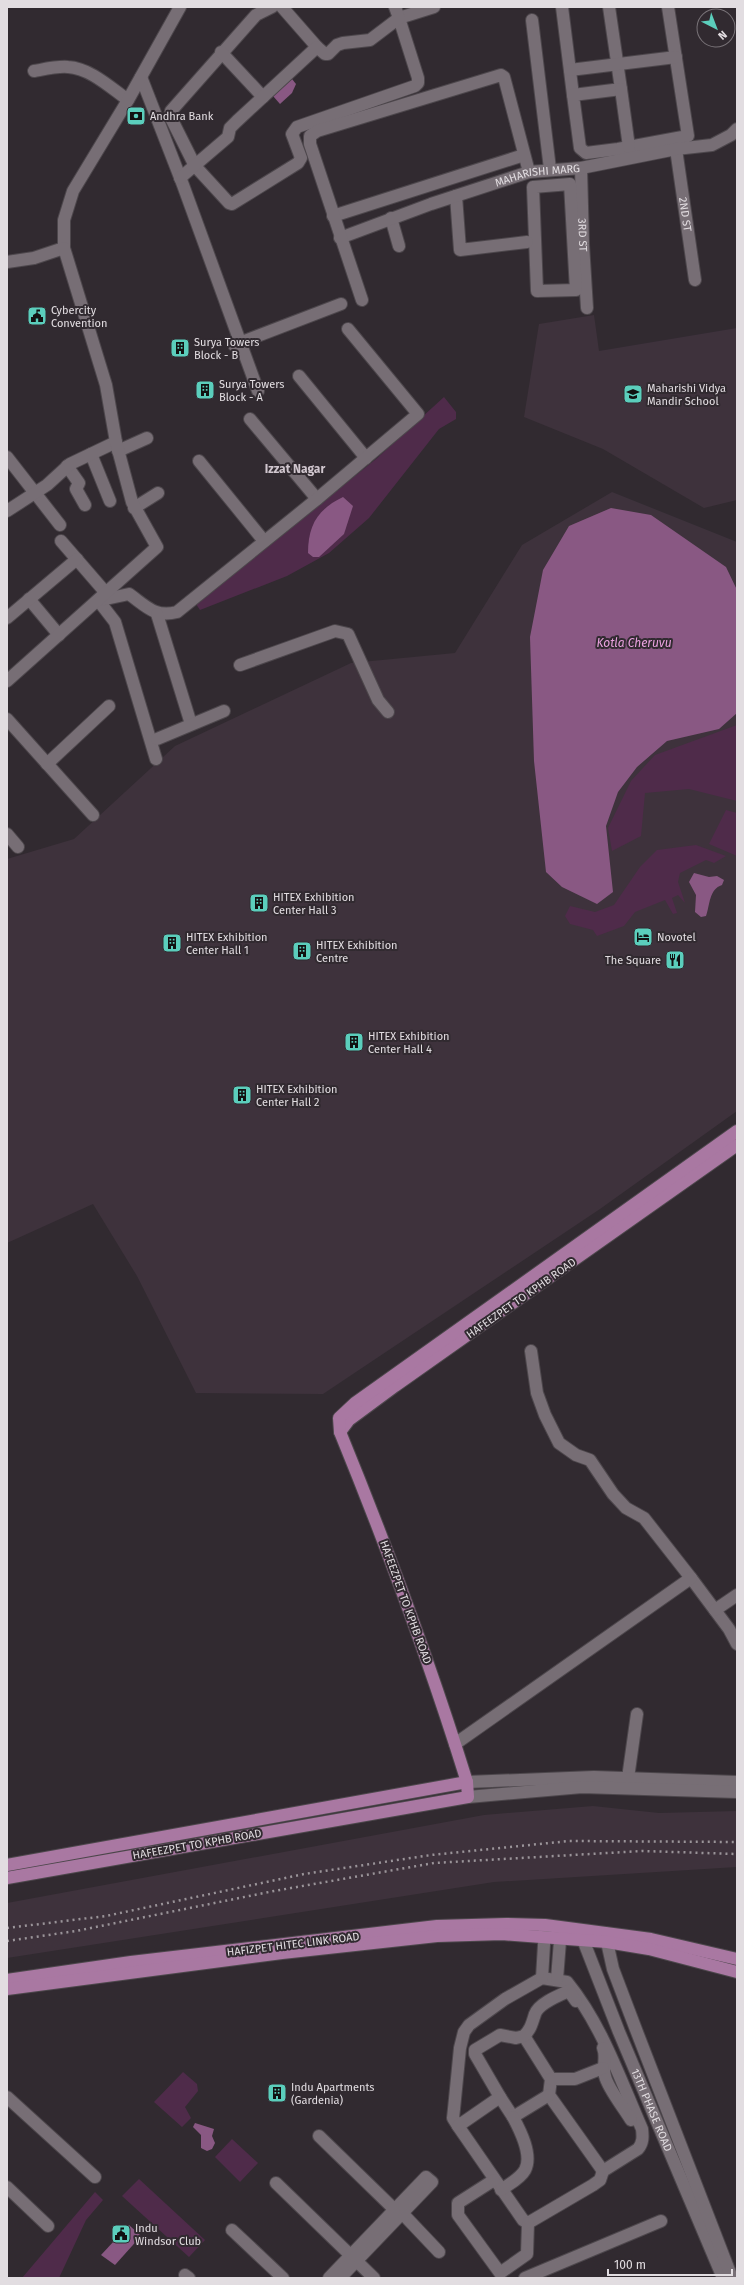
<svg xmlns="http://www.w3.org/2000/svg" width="744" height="2285" font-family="'Fira Sans',sans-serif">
  <rect width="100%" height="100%" fill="#312a30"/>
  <g fill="#3e323c">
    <path d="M594 315 599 351 737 328V500L704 508 603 449 524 417 539 324Z"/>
    <path d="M612 492 737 542V1111L600 1209 323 1394 196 1393 137 1276 93 1204 7 1243V859L74 839 175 746 351 663 455 653 522 545Z"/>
    <path d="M593 1806 659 1813 737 1811V1867L494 1882 7 1958V1903L484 1815Z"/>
  </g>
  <g fill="#4f2b4a">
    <path d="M444 397 456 412V419L439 429 369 518 329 553 287 576 200 610 196 604 376 459Z"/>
    <path d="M737 725V801L689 789 645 793 641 836 612 851 608 828 631 781 655 755Z"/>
    <path d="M726 810 737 813V856L709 844Z"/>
    <path d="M696 845 726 856 714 863 706 860 680 873 678 882 685 903 678 895 672 898 677 913 673 914 665 900 635 912 624 926 597 936 593 930 570 924 565 916 570 906 595 912 614 905 640 867 657 850Z"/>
    <path d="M183 2072 197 2084 198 2091 185 2107 191 2118 182 2127 154 2102Z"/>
    <path d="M232 2139 258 2163 240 2182 215 2157Z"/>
    <path d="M139 2179 205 2240 189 2257 122 2196Z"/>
    <path d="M95 2192 103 2200 86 2220 59 2278H22Z"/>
  </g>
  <g fill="#895883">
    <path d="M292 79 296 84 292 93 280 104 273 96Z"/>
    <path d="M343 497 353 506 344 534 319 557H313L308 553C308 525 318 509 343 497Z"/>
    <path d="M611 508 651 515 726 567 737 590V713L719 729 667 741 637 767 618 792 606 826 613 892 597 904 562 887 546 872 534 761 530 637 543 570 569 526Z"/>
    <path d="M694 873 709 877 717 876 724 880 722 885C709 889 710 905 706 916L701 917 695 912 696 895 689 882Z"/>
    <path d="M195 2123 214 2129 212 2136 215 2143 212 2149 207 2151 201 2148V2135L193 2127Z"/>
    <path d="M129 2225 141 2236 115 2265 101 2255Z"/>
  </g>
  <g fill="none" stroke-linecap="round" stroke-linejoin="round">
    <g stroke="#4d474c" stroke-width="14">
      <g id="minor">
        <path d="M272 7 256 15 171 111 170 116 195 166 229 203 232 204 298 163 301 158 292 134 297 127 415 86 418 83V78L399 18 434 7"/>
        <path d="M282 7 317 47"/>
        <path d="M562 7 573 95"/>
        <path d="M609 7 621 89 573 95 580 148 586 153 618 149 688 136 668 7"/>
        <path d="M532 20 550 169"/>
        <path d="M221 52 263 97"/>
        <path d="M570 70 676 57"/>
        <path d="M34 71C45 69 58 66 68 67 90 68 111 88 128 100"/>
        <path d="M141 77 183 185 258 391"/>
        <path d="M621 89 629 147"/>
        <path id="s1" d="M676 149 695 280"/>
        <path id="s2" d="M581 168 583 244 587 308"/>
        <path d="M180 178 228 137 230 128 237 121 317 47 325 54H328L337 45 343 43 370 40 399 18 395 7"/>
        <path d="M570 184 576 290 537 291 533 187Z"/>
        <path d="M456 196 460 250 527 242"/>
        <path d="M333 216 524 155"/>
        <path d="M391 218 399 246"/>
        <path id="s3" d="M340 238 431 204 529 172 581 168 676 149 712 145 731 135 737 129"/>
        <path d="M7 262 34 258 64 248V220L73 191 128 100 180 7"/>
        <path d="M362 300 310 144V136L317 131 501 75 504 77 529 172"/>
        <path d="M234 345 341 304"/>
        <path d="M299 376 366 458"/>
        <path d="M250 419 317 499"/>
        <path d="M118 451 147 438"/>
        <path d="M91 454 110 501"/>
        <path d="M7 457 60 525"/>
        <path d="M199 461 264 541"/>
        <path d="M67 466 79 483 76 489 85 505"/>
        <path d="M134 508 158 493"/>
        <path d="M7 511 47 485 70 464 116 442"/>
        <path d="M61 541 106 593"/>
        <path d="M29 599 59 635"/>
        <path d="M98 600 115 622 156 759"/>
        <path d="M101 600 129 594C146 606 155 618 177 612L317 499 418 414 348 329"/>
        <path d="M157 614 191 724"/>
        <path d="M7 618 77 559"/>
        <path d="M240 665 335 631 348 634 378 700 388 712"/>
        <path d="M7 681 157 547 132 502 116 442 106 385 64 248"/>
        <path d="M7 719 93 815"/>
        <path d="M157 739 224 711"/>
        <path d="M47 764 109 706"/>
        <path d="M7 834 18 847"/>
        <path d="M531 1351 537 1393 545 1415 559 1443 576 1455 590 1460 613 1494 626 1508 644 1518 691 1578 729 1629 737 1644"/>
        <path d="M715 1610 737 1595"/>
        <path d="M455 1744 691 1578"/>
        <path d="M628 1778 637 1714"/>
        <path d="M467 1782 594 1777 737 1782"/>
        <path d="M468 1797 582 1787 737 1792"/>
        <path id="s4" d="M580 1932 619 2032 723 2278"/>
        <path d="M605 1933 613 1969 635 2027 732 2278"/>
        <path d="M542 1978 567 1982C602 2025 620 2079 642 2129 643 2137 643 2143 638 2149L603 2171 600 2180 593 2185 528 2223 523 2220 458 2126 453 2118 454 2109 460 2048 464 2032 469 2025 505 1999Z"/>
        <path d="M542 1978 545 1928"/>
        <path d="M557 1979 561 1928"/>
        <path d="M524 2036 551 2079 549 2095 603 2171"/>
        <path d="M603 2048C607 2057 602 2067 605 2076 608 2089 624 2108 631 2120"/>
        <path d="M551 2079H575L603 2068"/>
        <path d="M7 2097 95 2177"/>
        <path d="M500 2097 475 2054V2050L500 2035 516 2038 524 2036C531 2029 532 2023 535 2014 539 2003 560 1995 569 1991L576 2001"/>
        <path d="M458 2126 500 2097 513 2117 549 2095"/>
        <path d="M319 2136 394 2209"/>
        <path d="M494 2180 458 2203V2215L500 2273 527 2254 528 2223"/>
        <path d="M276 2183 374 2278"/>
        <path d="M7 2187 48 2226"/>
        <path d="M501 2190C509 2184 520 2179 525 2170 533 2155 520 2130 513 2117"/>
        <path d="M402 2213 439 2252"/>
        <path d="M232 2230 283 2278"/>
        <path d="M185 2275 189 2278"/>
        <path d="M329 2278 426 2177 432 2182 340 2278"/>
        <path d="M525 2278 661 2221"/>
      </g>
    </g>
    <g stroke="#4d474c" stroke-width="14">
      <g id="major">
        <path d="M340 1432 349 1420 395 1386 737 1145"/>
        <path d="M7 1865 467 1782"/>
        <path d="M7 1878 468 1797 467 1782C430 1663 387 1547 340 1432L339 1418 355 1403 737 1131"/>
        <path d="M7 1980 131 1962 437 1926 506 1924 545 1925 651 1939 737 1959"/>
        <path d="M7 1989 282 1953 437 1936 502 1934 607 1942 649 1949 737 1972"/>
      </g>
    </g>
    <use href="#minor" stroke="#776e75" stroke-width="12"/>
    <use href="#major" stroke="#a978a2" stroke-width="12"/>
    <g stroke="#9a9499" stroke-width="2.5" stroke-dasharray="2 4" stroke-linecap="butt">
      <path d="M7 1928 106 1916 304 1874 431 1855 569 1841 737 1842"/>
      <path d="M7 1941 76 1931 274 1891 434 1863 642 1851 737 1854"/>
    </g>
  </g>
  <defs>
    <g id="bank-square" transform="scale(1)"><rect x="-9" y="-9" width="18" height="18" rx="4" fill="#5bcebc" stroke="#312a30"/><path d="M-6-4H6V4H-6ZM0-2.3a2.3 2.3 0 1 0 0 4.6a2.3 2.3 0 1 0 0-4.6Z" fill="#111"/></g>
    <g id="civic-square" transform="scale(1)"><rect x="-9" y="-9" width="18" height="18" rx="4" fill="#5bcebc" stroke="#312a30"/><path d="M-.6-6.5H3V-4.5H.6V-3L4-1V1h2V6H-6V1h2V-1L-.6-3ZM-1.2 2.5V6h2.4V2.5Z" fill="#111"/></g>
    <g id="building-square" transform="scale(1)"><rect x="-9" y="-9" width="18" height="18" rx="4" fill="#5bcebc" stroke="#312a30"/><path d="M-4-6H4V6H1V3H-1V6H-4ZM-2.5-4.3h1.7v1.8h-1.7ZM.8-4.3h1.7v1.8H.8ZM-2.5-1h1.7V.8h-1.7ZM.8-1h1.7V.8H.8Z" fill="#111"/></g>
    <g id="school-square" transform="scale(1)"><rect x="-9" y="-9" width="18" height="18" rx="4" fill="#5bcebc" stroke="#312a30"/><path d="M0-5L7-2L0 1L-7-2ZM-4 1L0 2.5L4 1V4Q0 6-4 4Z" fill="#111"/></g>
    <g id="hotel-square" transform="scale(1)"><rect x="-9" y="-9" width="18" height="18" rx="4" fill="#5bcebc" stroke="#312a30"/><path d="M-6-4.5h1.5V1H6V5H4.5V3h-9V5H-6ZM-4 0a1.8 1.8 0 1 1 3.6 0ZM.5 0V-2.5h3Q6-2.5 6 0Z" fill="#111"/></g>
    <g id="restaurant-square" transform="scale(1)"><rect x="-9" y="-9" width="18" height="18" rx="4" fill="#5bcebc" stroke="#312a30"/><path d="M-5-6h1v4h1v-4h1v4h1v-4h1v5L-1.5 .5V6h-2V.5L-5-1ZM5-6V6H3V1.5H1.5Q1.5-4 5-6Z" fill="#111"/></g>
  </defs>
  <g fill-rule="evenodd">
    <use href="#bank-square" x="136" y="116"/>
    <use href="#civic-square" x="37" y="316"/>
    <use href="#building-square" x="180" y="348"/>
    <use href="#building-square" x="205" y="390"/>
    <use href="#school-square" x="633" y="394"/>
    <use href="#building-square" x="259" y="903"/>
    <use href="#hotel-square" x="643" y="937"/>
    <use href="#building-square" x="172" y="943"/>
    <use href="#building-square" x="302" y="951"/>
    <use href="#restaurant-square" x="675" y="960"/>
    <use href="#building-square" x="354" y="1042"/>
    <use href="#building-square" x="242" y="1095"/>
    <use href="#building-square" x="277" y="2093"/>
    <use href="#civic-square" x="121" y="2234"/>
  </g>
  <g text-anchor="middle" stroke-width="4" stroke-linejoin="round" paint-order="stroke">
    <g font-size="11" fill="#e2dde1" stroke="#312a30" text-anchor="start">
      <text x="150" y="120">Andhra Bank</text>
      <text x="51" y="314">Cybercity<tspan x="51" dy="13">Convention</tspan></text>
      <text x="194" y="346">Surya Towers<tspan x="194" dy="13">Block - B</tspan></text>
      <text x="219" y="388">Surya Towers<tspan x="219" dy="13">Block - A</tspan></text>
      <text x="647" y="392">Maharishi Vidya<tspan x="647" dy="13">Mandir School</tspan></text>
      <text x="273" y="901">HITEX Exhibition<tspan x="273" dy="13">Center Hall 3</tspan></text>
      <text x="186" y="941">HITEX Exhibition<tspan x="186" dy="13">Center Hall 1</tspan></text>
      <text x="657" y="941">Novotel</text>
      <text x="316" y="949">HITEX Exhibition<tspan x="316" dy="13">Centre</tspan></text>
      <text x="661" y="964" text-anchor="end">The Square</text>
      <text x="368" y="1040">HITEX Exhibition<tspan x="368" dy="13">Center Hall 4</tspan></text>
      <text x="256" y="1093">HITEX Exhibition<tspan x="256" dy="13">Center Hall 2</tspan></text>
      <text x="291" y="2091">Indu Apartments<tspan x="291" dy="13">(Gardenia)</tspan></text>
      <text x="135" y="2232">Indu<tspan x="135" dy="13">Windsor Club</tspan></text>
    </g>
    <g font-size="11" fill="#e2dde1" stroke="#312a30">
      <text dy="4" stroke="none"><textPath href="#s3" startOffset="208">MAHARISHI MARG</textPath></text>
      <text dy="4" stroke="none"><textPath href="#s1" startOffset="66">2ND ST</textPath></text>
      <text dy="4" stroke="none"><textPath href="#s2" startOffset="67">3RD ST</textPath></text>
      <text transform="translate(521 1298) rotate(-35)" y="4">HAFEEZPET TO KPHB ROAD</text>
      <text transform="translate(406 1602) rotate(70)" y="4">HAFEEZPET TO KPHB ROAD</text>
      <text transform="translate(197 1844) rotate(-10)" y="4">HAFEEZPET TO KPHB ROAD</text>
      <text transform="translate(293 1944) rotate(-7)" y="4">HAFIZPET HITEC LINK ROAD</text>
      <text dy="4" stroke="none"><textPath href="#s4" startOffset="192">13TH PHASE ROAD</textPath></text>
    </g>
    <g font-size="12" font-weight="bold" fill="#d0c6ce" stroke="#312a30">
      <text x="295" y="473">Izzat Nagar</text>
    </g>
    <g font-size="12" font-style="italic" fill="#eba2e0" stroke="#312a30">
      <text x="634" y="647">Kotla Cheruvu</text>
    </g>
  </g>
  <rect width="744" height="2285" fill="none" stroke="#e2dde1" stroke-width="16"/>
  <g transform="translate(716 28) rotate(138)"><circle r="19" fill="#312a30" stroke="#787277"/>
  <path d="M0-3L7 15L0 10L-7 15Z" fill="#5bcebc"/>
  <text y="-6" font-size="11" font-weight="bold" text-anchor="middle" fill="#e2dde1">N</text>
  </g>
  <path d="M608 2269v6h124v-6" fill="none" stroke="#e2dde1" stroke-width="2"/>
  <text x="614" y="2269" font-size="12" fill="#e2dde1" stroke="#312a30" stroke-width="3" paint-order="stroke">100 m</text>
</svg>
